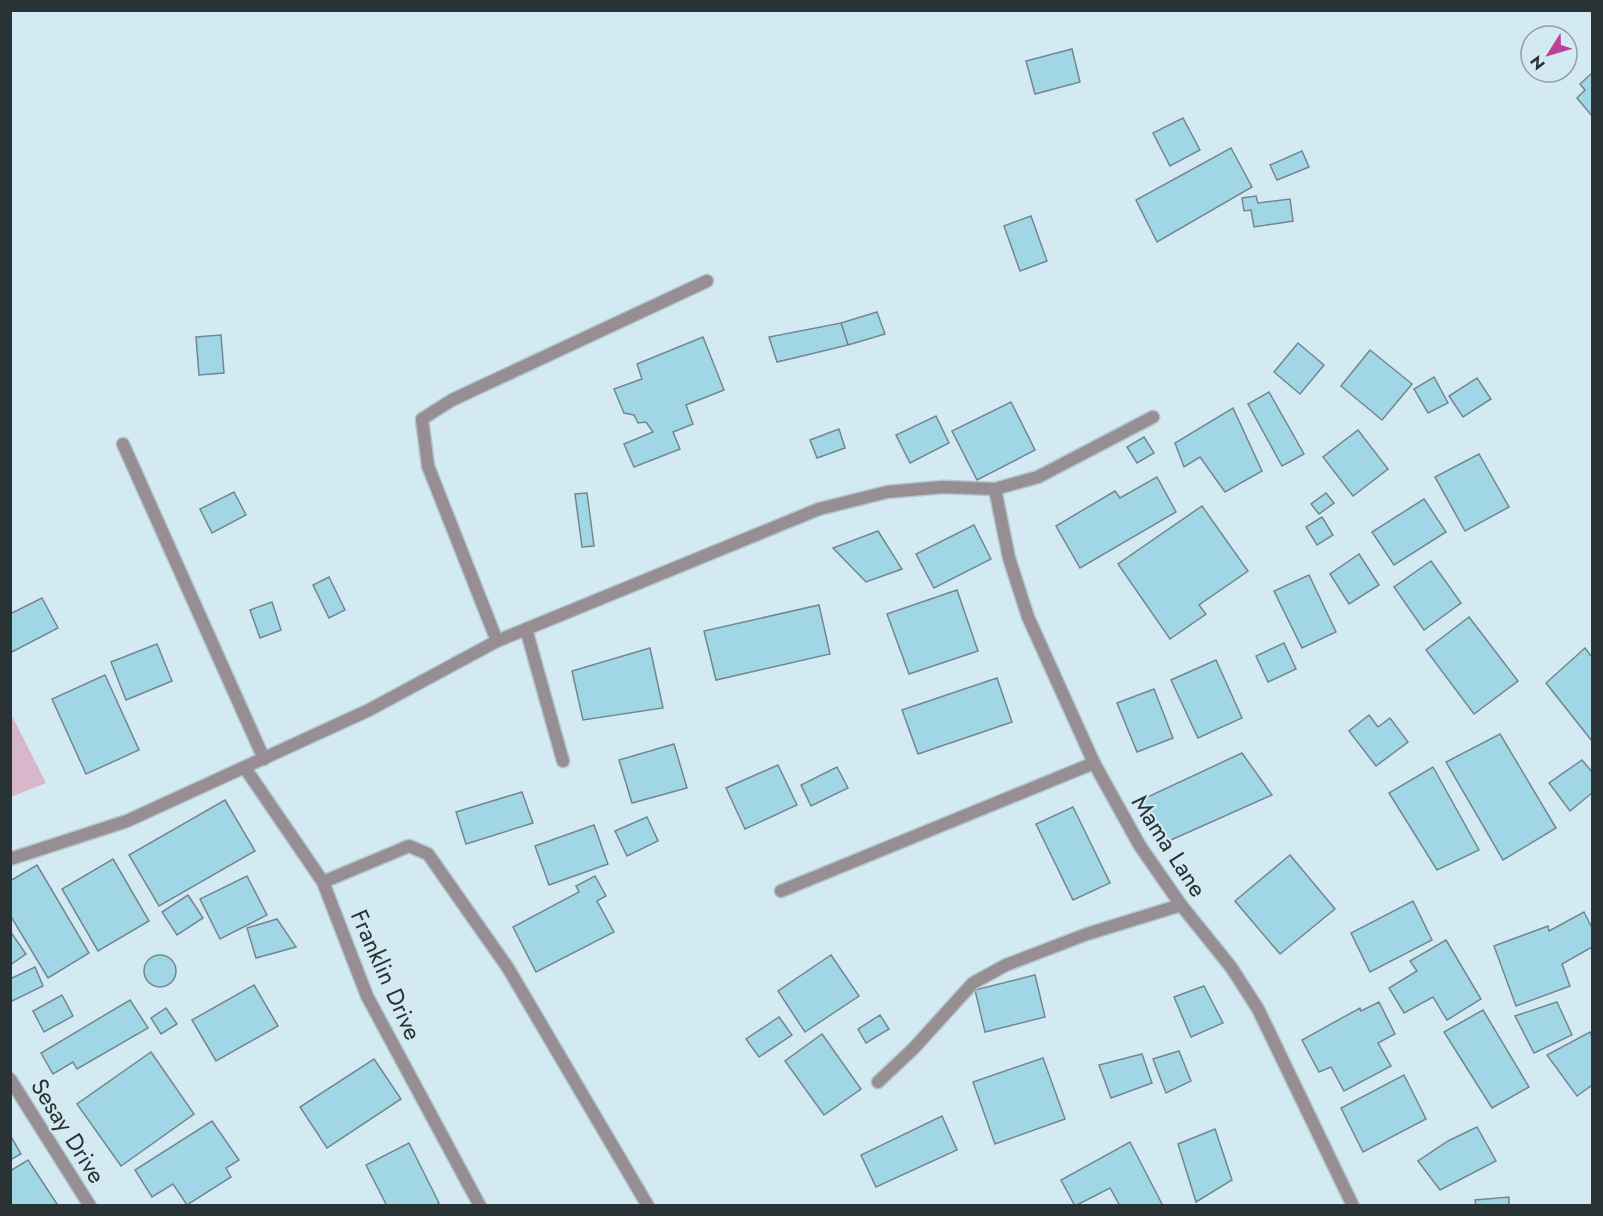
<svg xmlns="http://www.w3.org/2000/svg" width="1603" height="1216" font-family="Jost,sans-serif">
  <rect width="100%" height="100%" fill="#d3eaf2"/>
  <path fill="#d8b7cb" d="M10 712 46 783 11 797H10Z"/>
  <g fill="#a1d6e7" stroke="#72878f" stroke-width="1.5">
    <path d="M1072 49 1080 82 1035 94 1026 61Z"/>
    <path d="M1592 73V116L1577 98 1585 90 1580 84Z"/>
    <path d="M1183 118 1200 150 1170 166 1153 133Z"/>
    <path d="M1231 148 1252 187 1157 242 1136 200Z"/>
    <path d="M1302 151 1309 167 1277 180 1270 165Z"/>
    <path d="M1256 196 1258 203 1290 199 1293 221 1254 227 1251 210 1244 211 1242 198Z"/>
    <path d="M1031 216 1047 261 1020 271 1004 226Z"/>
    <path d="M877 312 885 334 848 345 841 323Z"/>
    <path d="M841 323 848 345 777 362 769 337Z"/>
    <path d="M221 335 224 373 199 375 196 337Z"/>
    <path d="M703 337 724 390 686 405 693 424 673 432 680 449 634 467 624 444 653 432 646 422 638 423 634 415 624 413 614 389 642 379 637 364Z"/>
    <path d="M1298 343 1324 365 1300 394 1274 372Z"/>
    <path d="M1370 350 1412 384 1382 420 1341 386Z"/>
    <path d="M1434 377 1448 403 1428 413 1414 389Z"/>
    <path d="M1477 378 1491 399 1463 417 1449 396Z"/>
    <path d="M1269 392 1304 454 1282 466 1248 404Z"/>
    <path d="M1011 402 1035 450 977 480 952 431Z"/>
    <path d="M1233 408 1262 471 1225 492 1200 457 1184 467 1175 443Z"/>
    <path d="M936 416 949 443 910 463 896 435Z"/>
    <path d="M839 429 845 448 817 458 810 440Z"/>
    <path d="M1358 430 1388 469 1353 496 1323 457Z"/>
    <path d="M1144 437 1154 453 1137 463 1127 447Z"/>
    <path d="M1479 454 1509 507 1465 531 1435 477Z"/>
    <path d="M1157 477 1176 512 1080 568 1056 526 1115 491 1120 498Z"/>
    <path d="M234 492 246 515 212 533 200 509Z"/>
    <path d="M587 493 594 546 582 547 575 494Z"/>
    <path d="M1326 493 1334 503 1319 514 1311 504Z"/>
    <path d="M1424 499 1446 532 1394 565 1372 532Z"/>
    <path d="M1202 506 1248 571 1199 605 1206 614 1170 639 1118 564Z"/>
    <path d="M1322 517 1333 535 1317 545 1306 527Z"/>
    <path d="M974 525 991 559 934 588 916 554Z"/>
    <path d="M878 531 902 569 866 582 833 548Z"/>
    <path d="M1359 554 1379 585 1349 604 1330 574Z"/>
    <path d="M1431 561 1461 603 1424 630 1394 587Z"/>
    <path d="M1309 575 1336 632 1302 648 1274 591Z"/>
    <path d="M329 577 345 610 329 618 313 585Z"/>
    <path d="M957 590 978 651 909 674 887 614Z"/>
    <path d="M42 598 58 628 10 653V614Z"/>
    <path d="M272 602 281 630 260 638 250 610Z"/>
    <path d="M819 605 830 654 716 680 704 631Z"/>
    <path d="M1469 617 1518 681 1474 714 1426 650Z"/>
    <path d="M1284 643 1296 669 1268 682 1256 656Z"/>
    <path d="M157 644 172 681 126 700 111 662Z"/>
    <path d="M650 648 663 708 583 720 572 671Z"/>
    <path d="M1585 648 1592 657V741L1546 683Z"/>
    <path d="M1216 660 1242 718 1198 738 1171 680Z"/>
    <path d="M105 675 139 750 86 774 52 699Z"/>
    <path d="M997 678 1012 722 918 754 902 710Z"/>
    <path d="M1154 689 1173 738 1137 752 1117 703Z"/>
    <path d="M1369 715 1378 727 1390 718 1408 742 1376 766 1349 731Z"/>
    <path d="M1500 734 1556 828 1503 860 1446 762Z"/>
    <path d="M674 744 687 788 632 803 619 760Z"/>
    <path d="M1242 753 1272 795 1162 844 1141 800Z"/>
    <path d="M1582 760 1592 772V793L1570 811 1549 783Z"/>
    <path d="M778 765 797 805 745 829 726 788Z"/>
    <path d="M837 767 848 788 811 806 801 785Z"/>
    <path d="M1433 767 1479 850 1437 870 1389 793Z"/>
    <path d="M522 792 533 823 466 844 456 812Z"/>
    <path d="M225 800 255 851 159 906 129 855Z"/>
    <path d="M1073 807 1110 883 1073 900 1036 824Z"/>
    <path d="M647 817 658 841 627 856 615 831Z"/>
    <path d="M594 825 608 864 549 885 535 846Z"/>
    <path d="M1290 855 1335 909 1280 954 1235 901Z"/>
    <path d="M113 859 149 921 98 951 62 889Z"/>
    <path d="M37 865 89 953 48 978 10 915V881Z"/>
    <path d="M247 876 267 915 220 939 200 899Z"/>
    <path d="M595 876 606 896 597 901 614 932 536 972 513 927 579 892 576 886Z"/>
    <path d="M188 895 203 918 177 935 162 912Z"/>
    <path d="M1413 901 1432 940 1370 972 1351 933Z"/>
    <path d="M1584 912 1592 928V947L1562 964 1570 986 1516 1006 1494 946 1548 926 1549 931Z"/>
    <path d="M277 919 296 947 256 958 247 928Z"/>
    <path d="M10 931 26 954 10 965Z"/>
    <path d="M1446 940 1481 999 1447 1020 1433 997 1404 1013 1389 988 1417 971 1410 961Z"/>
    <circle cx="160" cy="971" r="16"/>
    <path d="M831 955 859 996 805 1032 778 991Z"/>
    <path d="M35 967 43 986 10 1002V979Z"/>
    <path d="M1035 975 1045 1017 985 1032 975 990Z"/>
    <path d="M254 985 278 1026 216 1061 192 1020Z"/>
    <path d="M1204 986 1223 1023 1191 1037 1174 997Z"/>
    <path d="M62 995 73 1016 44 1032 33 1011Z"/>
    <path d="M130 1000 148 1028 77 1069 73 1062 53 1074 41 1053Z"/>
    <path d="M1379 1002 1395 1034 1378 1043 1391 1066 1344 1091 1331 1067 1319 1072 1302 1040 1360 1008 1361 1011Z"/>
    <path d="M1557 1002 1572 1035 1534 1053 1515 1016Z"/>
    <path d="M166 1008 177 1024 161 1034 151 1018Z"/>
    <path d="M1483 1010 1529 1087 1492 1108 1444 1032Z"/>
    <path d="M880 1015 889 1029 866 1043 858 1029Z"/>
    <path d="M779 1017 792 1035 759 1057 746 1039Z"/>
    <path d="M1590 1032 1592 1037V1085L1577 1096 1547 1055Z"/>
    <path d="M822 1034 861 1089 824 1115 785 1061Z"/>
    <path d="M1179 1051 1191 1081 1166 1093 1153 1059Z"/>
    <path d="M151 1052 194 1114 121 1166 77 1104Z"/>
    <path d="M1142 1054 1152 1083 1111 1098 1099 1065Z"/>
    <path d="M1043 1058 1065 1119 995 1144 973 1082Z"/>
    <path d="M374 1059 401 1099 327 1148 300 1107Z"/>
    <path d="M1404 1075 1426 1119 1363 1152 1341 1108Z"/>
    <path d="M942 1116 957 1150 876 1187 861 1155Z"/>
    <path d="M212 1121 239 1160 226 1168 231 1177 187 1205 173 1184 152 1197 135 1170Z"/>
    <path d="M1477 1127 1496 1161 1440 1190 1418 1161 1448 1141Z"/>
    <path d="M1215 1129 1232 1180 1196 1202 1178 1144Z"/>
    <path d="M10 1135 21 1154 10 1160Z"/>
    <path d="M1130 1142 1163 1206H1120L1110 1188 1075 1206 1061 1180Z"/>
    <path d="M409 1143 439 1203 435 1206H387L366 1165Z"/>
    <path d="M28 1160 57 1204 55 1206H10V1171Z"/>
    <path d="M1509 1197V1206H1476L1475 1200Z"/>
  </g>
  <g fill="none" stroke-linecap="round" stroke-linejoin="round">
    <g stroke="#b1c5cc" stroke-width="15">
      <g id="street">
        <path d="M123 444 264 759"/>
        <path d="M995 489 1009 558 1028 617 1094 763 1140 846 1181 905 1231 967 1258 1009 1353 1206"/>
        <path d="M526 629 563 761"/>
        <path d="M497 641 428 466 422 419 452 400 707 281"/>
        <path d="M245 768 323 882 367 996 480 1206"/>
        <path d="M10 859 127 821 369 710 497 641 819 509 887 492 943 487 995 489 1038 477 1153 417"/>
        <path d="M323 882 409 846 428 854 508 968 648 1206"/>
        <path d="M781 891 1094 763"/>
        <path d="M10 1079 90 1206"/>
        <path d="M878 1082 914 1048 973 983 1006 965 1087 934 1181 905"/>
      </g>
    </g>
    <use href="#street" stroke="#978e93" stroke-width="12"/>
  </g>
  <g text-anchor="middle" stroke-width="4.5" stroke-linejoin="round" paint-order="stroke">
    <g font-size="24" fill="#293235" stroke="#d3eaf2">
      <text transform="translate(1169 846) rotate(57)" y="8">Mama Lane</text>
      <text transform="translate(386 975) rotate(66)" y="8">Franklin Drive</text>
      <text transform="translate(68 1131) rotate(58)" y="8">Sesay Drive</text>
    </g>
  </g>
  <rect width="1603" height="1216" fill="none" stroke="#293235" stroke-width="24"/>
  <g transform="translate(1549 54) rotate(233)"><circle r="28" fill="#d3eaf2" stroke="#8fa0a6" stroke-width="1.5"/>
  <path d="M0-4.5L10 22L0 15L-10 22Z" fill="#bb4296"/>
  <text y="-9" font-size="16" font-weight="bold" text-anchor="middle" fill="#293235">N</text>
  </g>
</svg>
